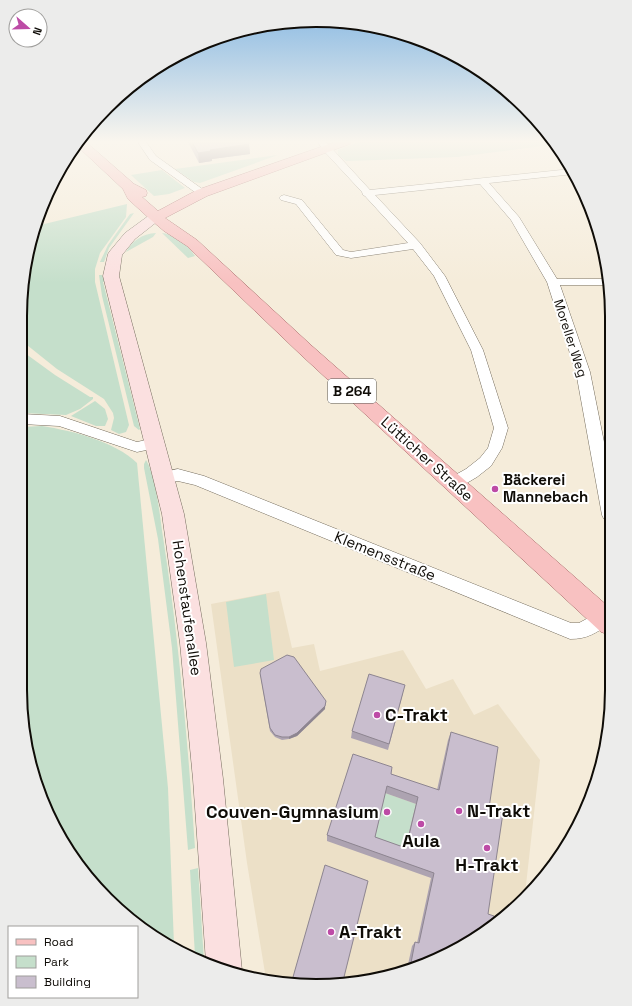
<svg xmlns="http://www.w3.org/2000/svg" width="632" height="1006" font-family="'Space Grotesk',sans-serif">
  <rect width="100%" height="100%" fill="#f5ecda"/>
  <path fill="#ece0c7" d="M279 591 292 648 314 644 320 671 403 650 426 689 453 679 474 715 498 704 540 760 525 894 480 936 393 976 297 985 266 979 247 863 211 604Z"/>
  <g fill="#c5dfcb">
    <path d="M359 142H553L556 147 542 146 457 157 349 161H346L338 155V150Z"/>
    <path d="M278 155 200 183 194 182 175 169Z"/>
    <path d="M162 170 185 188 169 194 154 196 131 175Z"/>
    <path d="M127 204 126 217 100 253 95 269V282L129 425 126 432 119 434 111 430 114 418 113 413 104 399 57 369 22 341 23 278 36 226Z"/>
    <path d="M134 213 109 248 104 262H100L108 245 130 214Z"/>
    <path d="M156 233 153 237 126 252C133 240 142 234 156 233Z"/>
    <path d="M162 233C180 236 185 242 195 256L188 258Z"/>
    <path d="M99 275H102L105 282H103L140 429 139 430 134 426 102 296Z"/>
    <path d="M22 351 55 375 90 397H93V399L80 409 66 415 22 413Z"/>
    <path d="M95 401 105 409 108 419 105 426H96L71 416Z"/>
    <path d="M42 426C73 431 114 441 137 463L168 788 174 945 136 925 70 855 36 785 20 690 22 427Z"/>
    <path d="M146 460C156 476 160 517 163 537 179 640 188 744 195 848L188 850 172 648 158 539 144 468V464Z"/>
    <path d="M266 594 274 660 234 667 226 602Z"/>
    <path d="M385 793 416 804 404 854 373 843Z"/>
    <path d="M198 868 204 961 195 956 190 870Z"/>
  </g>
  <g fill="none" stroke-linecap="round" stroke-linejoin="round">
    <path stroke="#6a8699" stroke-width="2.5" d="M548 142 554 144"/>
    <g stroke="#756d5e" stroke-width="1">
      <g id="street">
        <path d="M138 142H146L156 156 205 191 207 193 205 195H199L150 160Z"/>
        <path d="M318 142H326L370 190 571 169 574 174 489 183 519 217 557 279H608L609 285H560L590 372 611 477 610 521 604 519 602 515 576 372 547 282 511 220 480 184 375 195 420 243 445 276 483 350 508 428 502 448 491 466 477 477 460 487 454 489 448 487 446 483 448 479 466 469 480 458 488 448 494 428 471 350 434 276 413 249 351 258 336 255 296 204 281 200 279 198 281 196 284 195 302 200 343 250 351 252 408 243 365 196 363 195 362 192 323 150Z"/>
        <path d="M22 414 60 416 137 442 155 438 160 439 162 443 160 447 137 452 59 426 22 424Z"/>
        <path d="M178 469 204 476 571 623H579L610 606V624C595 633 588 639 570 639L195 485 178 481 164 483 159 481 156 477 159 473Z"/>
      </g>
    </g>
    <g stroke="#756d5e" stroke-width="1">
      <path id="secondary" d="M156 213 161 214 163 217 135 239 122 255 119 276 184 514 206 643 223 779 242 971 241 974 221 970 206 962 193 779 180 643 162 514 103 276 108 254 110 251 125 233 151 214Z"/>
    </g>
    <g stroke="#a36765" stroke-width="1">
      <path id="primary" d="M78 142H86L134 184 146 190 147 193 146 196 142 197 158 211 197 190 335 142H352L350 144 207 196 165 218 197 240 312 346 610 608V635L601 632 300 354 187 246 164 231 151 220 128 199 123 189 76 145Z"/>
    </g>
    <use href="#street" fill="#fff" fill-rule="evenodd"/>
    <use href="#secondary" fill="#fbe0e0" fill-rule="evenodd"/>
    <use href="#primary" fill="#f8c1c1" fill-rule="evenodd"/>
  </g>
  <g fill="#ada3b1" fill-rule="evenodd">
    <path d="M188 142H248L249 144 250 154 212 159V161L199 163Z"/>
    <path d="M260 673 326 701 325 709 297 736 289 739 282 740 275 737 270 731Z"/>
    <path d="M403 693 388 750 351 738 352 731Z"/>
    <path d="M451 732 489 808 480 936 407 969 412 946 415 942 417 943 431 878 327 841V835L391 774 437 790 448 740ZM385 793 416 804 405 848 375 837Z"/>
    <path d="M293 977 343 981 307 984 294 979Z"/>
  </g>
  <g fill="#8d8590">
    <path d="M249 144 250 154 212 159V161L199 163 198 153 210 150Z"/>
    <path d="M325 706V709L297 736 289 739V737Z"/>
  </g>
  <g fill="#c9bece" stroke="#8d8590" fill-rule="evenodd">
    <path d="M192 142H248L249 144 210 150 211 151 198 153Z"/>
    <path d="M287 655 294 657 326 701 325 706 297 733 289 737H282L275 735 270 728 260 673 261 669Z"/>
    <path d="M369 674 405 685 389 744 352 731Z"/>
    <path d="M451 732 498 747 489 808 503 813 488 914 494 916 493 925 480 936 410 968 415 942 419 943 434 873 327 835 353 754 392 767 391 774 439 790ZM387 786 418 797 406 848 375 837Z"/>
    <path d="M325 865 368 881 343 981 311 984 293 977Z"/>
  </g>
  <linearGradient id="sky" x2="0" y2="1"><stop stop-color="#85b7e2"/><stop offset="0.5" stop-color="#faf6ee"/><stop offset="1" stop-color="#faf6ee" stop-opacity="0"/></linearGradient>
  <rect width="632" height="283" fill="url(#sky)"/>
  <g fill="#bd4ba6" stroke="#fff" stroke-width="1.5">
    <circle cx="495" cy="489" r="4"/>
    <circle cx="377" cy="715" r="4"/>
    <circle cx="459" cy="811" r="4"/>
    <circle cx="387" cy="812" r="4"/>
    <circle cx="421" cy="824" r="4"/>
    <circle cx="487" cy="848" r="4"/>
    <circle cx="331" cy="932" r="4"/>
  </g>
  <g text-anchor="middle" stroke-width="4" stroke-linejoin="round" paint-order="stroke">
    <g font-size="13" fill="#0f0c07" stroke="#fff">
      <text transform="translate(571 338) rotate(72)" y="5">Moreller Weg</text>
    </g>
    <rect fill="#fff" stroke="#575551" stroke-width="1" x="328" y="379" width="48" height="24" rx="3"/>
    <g font-size="14" font-weight="bold" fill="#0f0c07">
      <text x="352" y="396">B 264</text>
    </g>
    <g font-size="15" fill="#0f0c07" stroke="#fff">
      <text transform="translate(427 459) rotate(42)" y="5">Lütticher Straße</text>
      <text transform="translate(385 556) rotate(22)" y="5">Klemensstraße</text>
      <text transform="translate(187 608) rotate(82)" y="5">Hohenstaufenallee</text>
    </g>
    <g font-size="15" font-weight="bold" fill="#0f0c07" stroke="#fff" text-anchor="start">
      <text x="503" y="485">Bäckerei<tspan x="503" dy="17">Mannebach</tspan></text>
    </g>
    <g font-size="18" font-weight="bold" fill="#0f0c07" stroke="#fff" text-anchor="start">
      <text x="385" y="721">C-Trakt</text>
      <text x="467" y="817">N-Trakt</text>
      <text x="379" y="818" text-anchor="end">Couven-Gymnasium</text>
      <text x="421" y="847" text-anchor="middle">Aula</text>
      <text x="487" y="871" text-anchor="middle">H-Trakt</text>
      <text x="339" y="938">A-Trakt</text>
    </g>
  </g>
  <path d="M0 0H632V1006H0ZM316 27H316A289 289 0 0 1 605 316V690A289 289 0 0 1 316 979H316A289 289 0 0 1 27 690V316A289 289 0 0 1 316 27Z" fill="#ececeb" fill-rule="evenodd"/>
  <path fill="none" stroke="#0f0c07" stroke-width="2" d="M316 27H316A289 289 0 0 1 605 316V690A289 289 0 0 1 316 979H316A289 289 0 0 1 27 690V316A289 289 0 0 1 316 27Z"/>
  <rect x="8" y="926" width="130" height="72" fill="#ffffff" stroke="#9f9e9c"/>
  <rect x="16" y="939" width="20" height="6" fill="#f8c1c1" stroke="#9f9e9c"/>
  <text x="44" y="946" font-size="12" fill="#0f0c07">Road</text>
  <rect x="16" y="956" width="20" height="12" fill="#c5dfcb" stroke="#9f9e9c"/>
  <text x="44" y="966" font-size="12" fill="#0f0c07">Park</text>
  <rect x="16" y="976" width="20" height="12" fill="#c9bece" stroke="#9f9e9c"/>
  <text x="44" y="986" font-size="12" fill="#0f0c07">Building</text>
  <g transform="translate(28 28) rotate(110)"><circle r="19" fill="#ffffff" stroke="#9f9e9c"/>
  <path d="M0-3L7 15L0 10L-7 15Z" fill="#bd4ba6"/>
  <text y="-6" font-size="11" font-weight="bold" text-anchor="middle" fill="#0f0c07">N</text>
  </g>
</svg>
